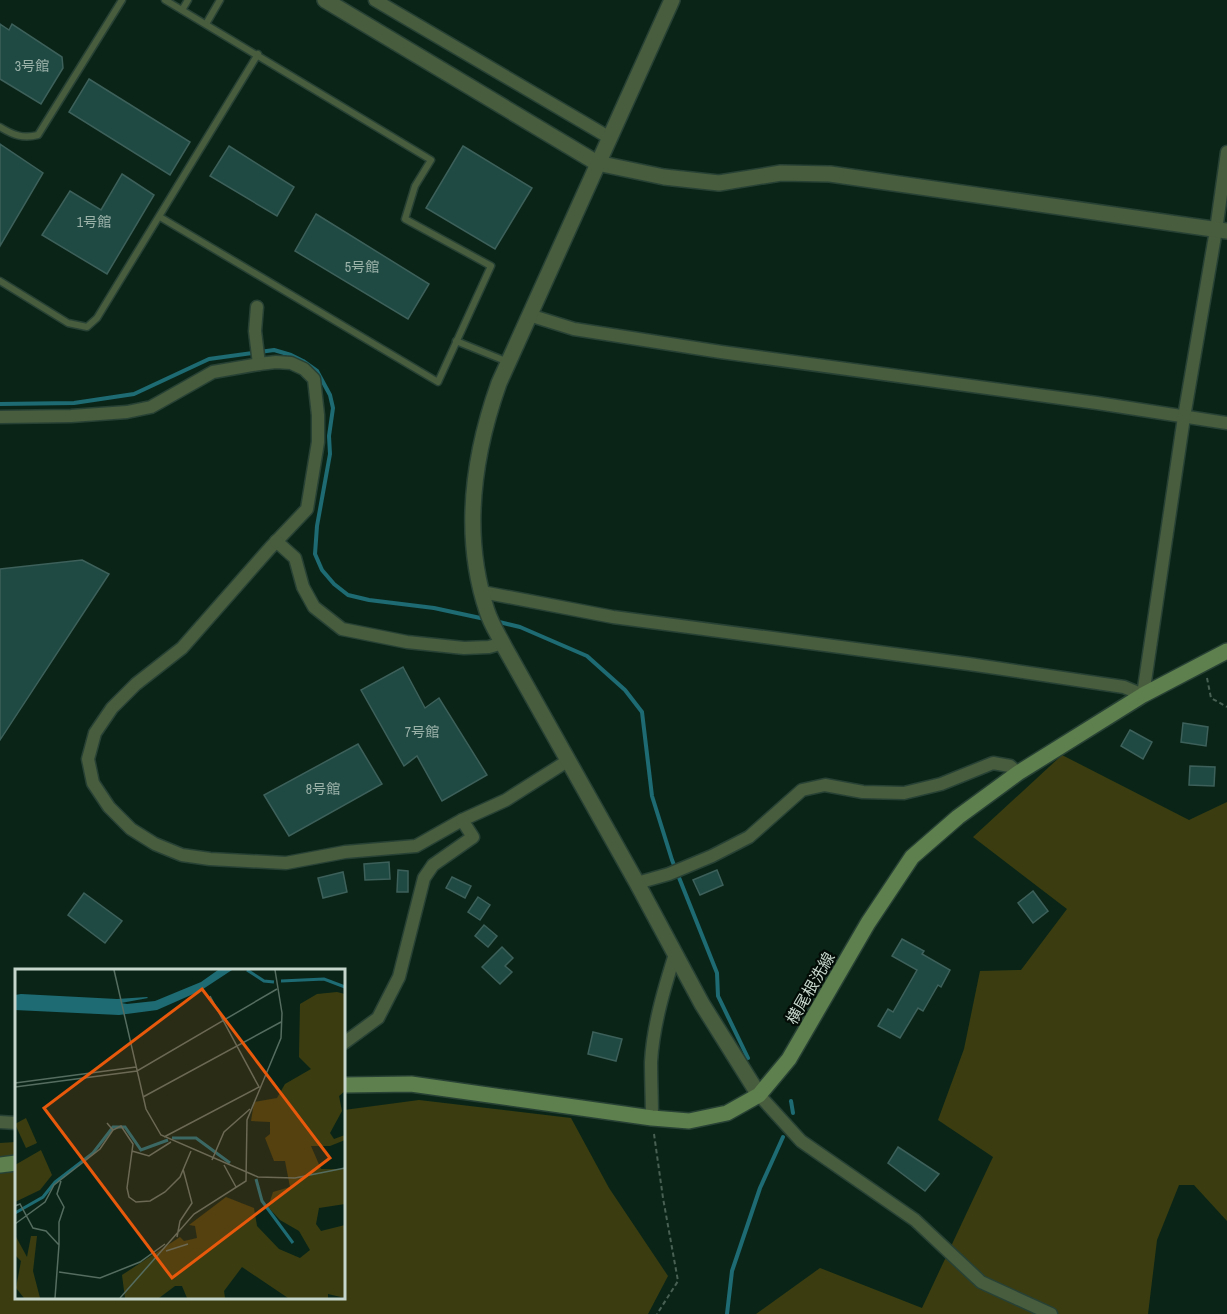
<svg xmlns="http://www.w3.org/2000/svg" width="1227" height="1314" font-family="'Archivo Narrow','Noto Sans JP',sans-serif">
  <rect width="100%" height="100%" fill="#0a2518"/>
  <g fill="#3b3d10">
    <path d="M1062 755 1189 820 1227 802V1221L1194 1185H1179L1157 1240 1148 1314H756L820 1268 922 1308 993 1157 938 1120 964 1049 980 971 1021 970 1067 909 973 837Z"/>
    <path d="M419 1100 571 1118 609 1188 668 1276 648 1314H0V1143L16 1142V1298H344V1110Z"/>
  </g>
  <g fill="none" stroke-linecap="round" stroke-linejoin="round">
    <g stroke="#1e6b74" stroke-width="4">
      <path d="M0 404 74 403 134 394 209 359 274 350 291 355 303 361 317 371 330 395 333 408 329 436 330 454 317 526 315 554 322 570 334 584 348 595 369 600 434 608 485 619"/>
      <path d="M495 621 520 627 587 656 625 690 642 712 652 796 672 860 717 973 718 996 748 1058"/>
      <path d="M791 1101 793 1113"/>
      <path d="M727 1314 732 1271 760 1188 783 1137"/>
    </g>
  </g>
  <g fill="#1f4943" stroke="#3d605a" stroke-width="1.5">
    <path d="M0 24 9 30 12 24 62 57 63 68 41 104 0 79Z"/>
    <path d="M89 79 190 142 170 175 69 112Z"/>
    <path d="M0 144 43 173 0 246Z"/>
    <path d="M229 146 294 187 277 216 210 176Z"/>
    <path d="M463 146 532 188 495 249 426 208Z"/>
    <path d="M122 174 154 195 107 274 42 235 70 191 101 210Z"/>
    <path d="M316 214 429 284 408 319 295 251Z"/>
    <path d="M82 560 109 574 0 740V569Z"/>
    <path d="M403 667 425 708 439 698 487 775 442 801 417 756 404 766 361 690Z"/>
    <path d="M1183 723 1208 727 1206 746 1181 742Z"/>
    <path d="M1130 730 1152 742 1143 759 1121 746Z"/>
    <path d="M358 744 382 784 289 836 264 795Z"/>
    <path d="M1190 766 1215 767 1214 786 1189 785Z"/>
    <path d="M389 862 390 879 365 880 364 864Z"/>
    <path d="M398 870 408 871V892H397Z"/>
    <path d="M717 870 723 885 700 895 693 880Z"/>
    <path d="M343 872 347 892 323 898 318 878Z"/>
    <path d="M452 877 471 886 465 898 446 888Z"/>
    <path d="M1033 891 1048 911 1033 923 1018 903Z"/>
    <path d="M84 893 122 921 105 943 68 915Z"/>
    <path d="M478 897 490 905 480 920 468 912Z"/>
    <path d="M484 925 497 936 488 947 475 936Z"/>
    <path d="M902 939 924 951 922 954 950 970 941 987 938 985 923 1011 918 1008 900 1038 878 1026 888 1009 893 1012 917 970 892 956Z"/>
    <path d="M502 947 513 958 505 966 512 972 500 984 482 967Z"/>
    <path d="M593 1032 622 1039 616 1061 588 1054Z"/>
    <path d="M898 1147 939 1174 925 1191 888 1163Z"/>
  </g>
  <g fill="none" stroke-linecap="round" stroke-linejoin="round">
    <g stroke="#284135" stroke-width="9">
      <g id="service">
        <path d="M182 10 188 0"/>
        <path d="M206 24 220 0"/>
        <path d="M0 127C13 135 23 139 38 135L122 0"/>
        <path d="M160 217 438 382 491 266 405 219 415 186 431 160 165 0"/>
        <path d="M0 281 68 323 87 327 97 318 258 54"/>
        <path d="M456 341 508 362"/>
      </g>
    </g>
    <g stroke="#284135" stroke-width="15">
      <g id="minor">
        <path d="M375 0 610 138"/>
        <path d="M257 307 255 331 259 364 276 362 291 363 304 369 314 379 318 415V442L307 509 270 548 182 648 136 684 112 708 95 733 88 759 93 783 109 807 131 829 155 844 182 855 210 859 286 863 345 852 416 846 462 820 506 800 569 760"/>
        <path d="M529 315 574 329 721 352 1097 403 1227 423"/>
        <path d="M0 417 71 416 127 412 151 407 213 372 259 364"/>
        <path d="M276 541 295 558 303 587 314 607 342 629 407 642 464 648 489 647 503 643"/>
        <path d="M482 592 613 617 969 664 1124 687 1143 695 1184 417 1216 230 1227 152"/>
        <path d="M637 883 669 874 712 856 749 837 802 790 825 785 863 792 904 793 941 784 993 763 1010 766 1018 773"/>
        <path d="M344 1043 378 1018 399 977 424 878 433 865 473 837 462 820"/>
        <path d="M759 1095 801 1141 915 1220 981 1282 1051 1314"/>
        <path d="M652 1118C652 1099 651 1081 651 1062 653 1026 664 989 675 954"/>
        <path d="M0 1122 16 1123"/>
      </g>
    </g>
    <g stroke="#284135" stroke-width="18">
      <g id="tertiary">
        <path d="M325 0 597 163 664 177 719 183 781 173 830 174 1227 231"/>
        <path d="M672 0 499 383C473 456 462 536 487 611 491 624 499 636 505 648L637 883 702 1004 759 1095"/>
      </g>
    </g>
    <g stroke="#284135" stroke-width="18">
      <g id="secondary">
        <path d="M344 1085 411 1084 652 1118 689 1121 727 1113 759 1095 789 1059 868 923 912 857 958 817 1018 773 1143 695 1227 651"/>
        <path d="M0 1165 16 1163"/>
      </g>
    </g>
    <g stroke="#485f53" stroke-width="2" stroke-dasharray="4.5 3" stroke-linecap="butt">
      <path d="M1207 678 1211 698 1227 707"/>
      <path d="M654 1134 663 1198 678 1281 657 1314"/>
    </g>
    <use href="#service" stroke="#485d3e" stroke-width="6"/>
    <use href="#minor" stroke="#485d3e" stroke-width="12"/>
    <use href="#tertiary" stroke="#485d3e" stroke-width="15"/>
    <use href="#secondary" stroke="#5e804e" stroke-width="15"/>
  </g>
  <g text-anchor="middle" stroke-width="4.5" stroke-linejoin="round" paint-order="stroke">
    <g font-size="14" fill="#9cb3aa">
      <text x="32" y="71">3号館</text>
      <text x="94" y="227">1号館</text>
      <text x="362" y="272">5号館</text>
      <text x="422" y="737">7号館</text>
      <text x="323" y="794">8号館</text>
    </g>
    <g font-size="16" fill="#c6d6cc" stroke="#030c06">
      <text transform="translate(810 988) rotate(-60)" y="6">横尾根洗線</text>
    </g>
  </g>
  <g transform="translate(15 969)">
    <rect width="330" height="330" fill="#0a2518"/>
    <path d="M322 23 330 25V122L324 127 327 142 315 164 319 170 330 166V171L315 177H296L306 200H330V235L304 239 301 255 306 262 330 256V329L313 325V329H273L227 298 209 322 210 329H172L167 317H160L144 329H110L107 306 165 268 169 272 182 269 180 257 174 256 211 228 239 239 242 257 264 280 285 289 295 281 284 262 265 251 253 238 258 223 275 218 270 192H259L250 169 255 165V153L236 152 239 133 262 129 270 115 296 100 284 88 285 35 302 25ZM11 149 22 174 11 179 0 155ZM26 181 37 206 25 221 0 233V196ZM0 266 12 288 16 267H22L18 302 25 329H9L1 319 6 292 0 286Z" fill="#3b3d10"/>
    <path d="M203 1H217L185 22 142 41 104 46 0 41V26L6 25 102 30 132 28 133 29 106 34 112 35 140 32 186 13Z" fill="#1e6b74"/>
    <path fill="none" stroke="#1e6b74" stroke-width="3" d="M232 1 249 12 259 13M266 12 309 10 330 18M157 169H181L215 194M241 210 247 232 278 274M0 244 28 228 40 213 78 184 98 158H110L126 181 153 171"/>
    <path fill="none" stroke="#556c60" stroke-width="1.5" d="M99 1 131 140 146 166 243 208 280 209 330 199M0 114 121 98M0 118 122 102 262 20M128 128 266 53M92 154 98 161 106 157 118 175 112 219 114 228 121 233 135 232 150 223 165 208 176 182M149 168 244 118 195 27M117 182 134 187 156 173M197 191 209 163 235 140M209 196 221 218M0 237 5 235 18 259 31 262 44 276 40 329M0 255 30 233 39 216 85 180 98 161M162 268 165 252 177 234 168 200M44 276V253L49 238 42 225 46 212M151 282 173 275M44 303 85 309 125 293 150 275M105 329 179 245 231 212 232 151 266 69 267 44 260 1"/>
    <path fill="#e8590c" fill-opacity="0.15" stroke="#e8590c" stroke-width="3" d="M187 20 315 189 157 309 29 139Z"/>
    <rect width="330" height="330" fill="none" stroke="#c6d6cc" stroke-width="3"/>
  </g>
</svg>
